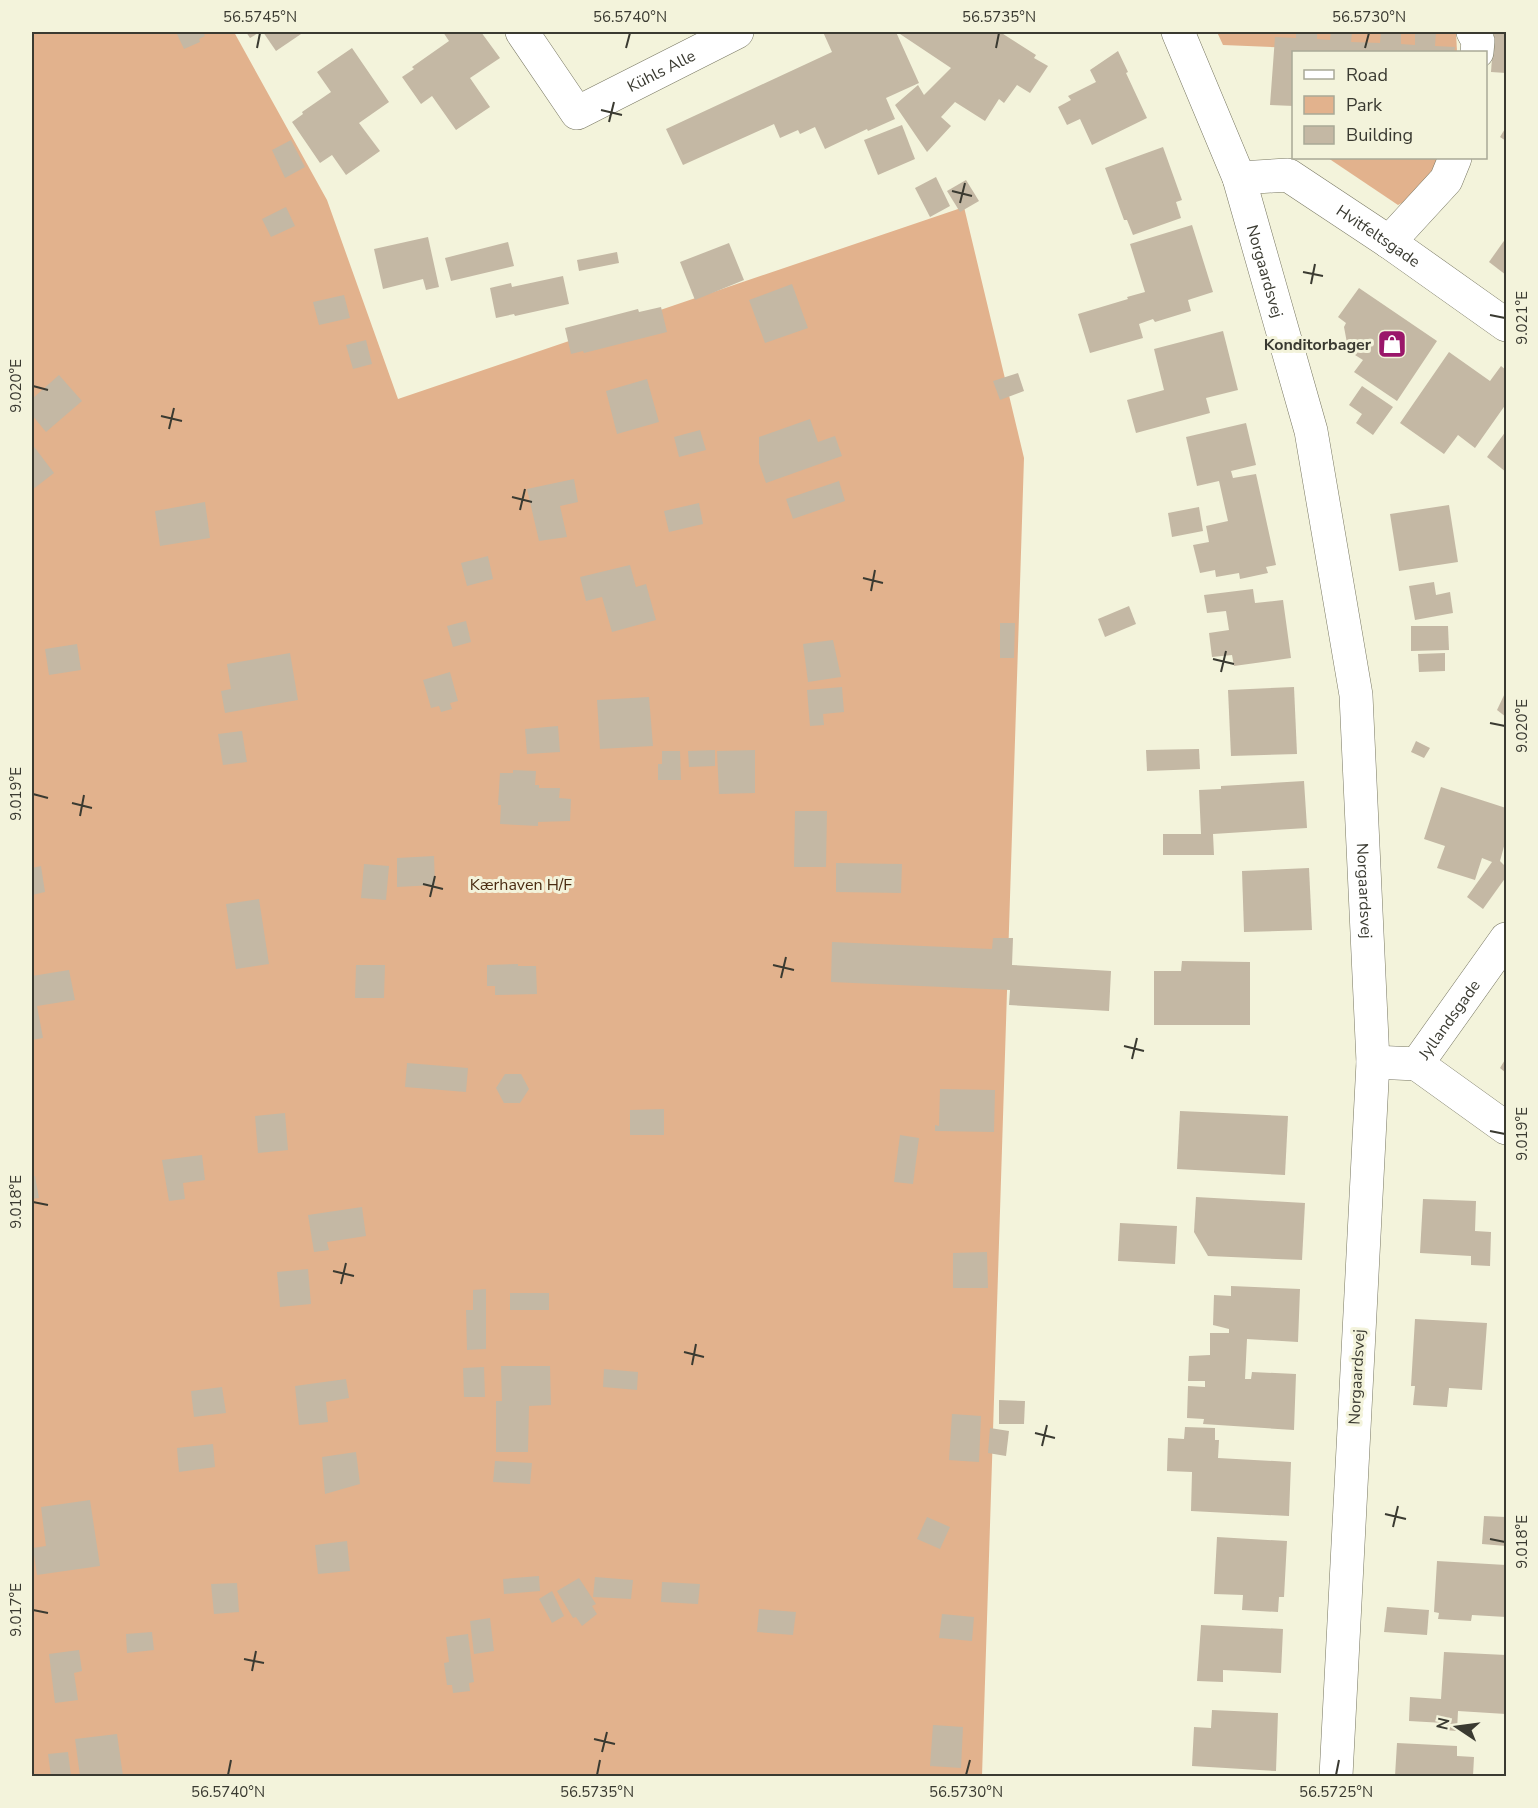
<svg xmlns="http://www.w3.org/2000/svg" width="1538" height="1808" font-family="'Nunito Sans',sans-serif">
  <rect width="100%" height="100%" fill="#f3f3db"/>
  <g fill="#e2b28d">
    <path d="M32 32H234L327 200 398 399 964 207 1024 458 982 1776H32Z"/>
    <path d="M1217 32H1456L1457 52H1388L1223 45Z"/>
    <path d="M1328 158H1439L1419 194 1398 205Z"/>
  </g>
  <g fill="#c4b8a4">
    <path d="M176 32H203L205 36 199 39 200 42 184 49Z"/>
    <path d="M246 32H260L250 38Z"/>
    <path d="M263 32H304L276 51Z"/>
    <path d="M443 32H481L500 58 470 78 490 107 456 130 432 96 421 104 402 77 414 69 412 67 449 41Z"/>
    <path d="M823 32H836L837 34 842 32H896L919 83 886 98 895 119 868 131 867 129 825 149 815 127 800 134 798 130 780 138 774 124 683 165 666 129 832 52Z"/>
    <path d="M902 32H1000L1036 55 1034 58 1048 66 1030 93 1017 85 1004 103 999 99 985 121 955 102 941 117 951 126 927 152 895 105 918 85 924 95 951 68 900 34Z"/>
    <path d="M1296 32H1317V39L1330 40 1331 32H1352L1351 42 1380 43 1381 32H1401V44L1415 45V32H1436L1435 46 1455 47 1454 52H1294V106L1270 105 1275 37 1296 38Z"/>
    <path d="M1494 32 1506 33V73L1491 72Z"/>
    <path d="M352 48 389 102 359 123 380 151 346 175 332 155 320 163 292 122 303 114 302 112 331 92 317 72Z"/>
    <path d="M1118 51 1128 72 1126 73 1147 118 1092 145 1080 119 1067 125 1058 107 1071 100 1068 96 1096 82 1090 70Z"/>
    <path d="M902 125 915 159 878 175 864 140Z"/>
    <path d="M1506 127V141L1500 137Z"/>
    <path d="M291 140 305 167 285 178 272 150Z"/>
    <path d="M1163 147 1182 200 1176 202 1181 218 1133 235 1127 220H1124L1105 168Z"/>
    <path d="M936 177 950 206 930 217 915 188Z"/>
    <path d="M966 180 979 201 960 212 947 191Z"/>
    <path d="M286 207 295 226 271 237 262 219Z"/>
    <path d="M1192 225 1213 292 1188 300 1191 311 1155 322 1153 319 1139 324 1143 338 1090 353 1078 314 1128 299 1127 297 1145 292 1130 244Z"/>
    <path d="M428 237 439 287 426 290 423 279 383 289 374 249Z"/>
    <path d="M1506 238V275L1489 262Z"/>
    <path d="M508 242 514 266 451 281 445 258Z"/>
    <path d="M729 243 744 280 695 300 680 262Z"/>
    <path d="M617 252 619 263 579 271 577 260Z"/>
    <path d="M563 276 569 304 515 316 514 314 496 318 490 288 511 283 512 287Z"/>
    <path d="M792 284 808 328 765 343 749 300Z"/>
    <path d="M1359 288 1437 341 1397 401 1354 372 1363 360 1347 350 1350 345 1347 343 1344 327 1346 323 1338 317Z"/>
    <path d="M344 295 350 318 319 325 313 302Z"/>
    <path d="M661 307 667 332 584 353 583 351 571 354 565 328 638 309 639 312Z"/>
    <path d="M1223 331 1238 390 1206 398 1210 413 1136 433 1127 400 1164 390 1154 349Z"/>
    <path d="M366 340 372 364 353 369 346 345Z"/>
    <path d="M1449 352 1490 381 1501 366 1506 370V404L1475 448 1458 435 1444 454 1400 423Z"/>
    <path d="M1018 373 1024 391 1000 400 993 381Z"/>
    <path d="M59 375 82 401 46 432 32 415V399Z"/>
    <path d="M647 379 659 422 617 434 606 391Z"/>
    <path d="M1362 386 1393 407 1373 435 1356 423 1362 414 1349 405Z"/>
    <path d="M810 419 818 442 835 436 842 456 766 483 759 463V437Z"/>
    <path d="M1246 423 1256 465 1231 471 1233 478 1256 474 1276 565 1266 567 1268 573 1240 579 1239 573 1216 577 1215 570 1200 573 1193 545 1209 542 1206 526 1228 521 1219 481 1197 486 1186 437Z"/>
    <path d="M700 430 706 450 679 457 674 437Z"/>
    <path d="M1506 431V472L1487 457Z"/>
    <path d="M32 444 54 473 32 490Z"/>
    <path d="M574 479 578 502 560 506 567 537 539 541 527 489Z"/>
    <path d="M839 481 845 501 793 519 786 499Z"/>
    <path d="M205 502 210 538 160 546 155 511Z"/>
    <path d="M699 503 703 524 669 532 664 511Z"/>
    <path d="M1449 505 1458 562 1399 571 1390 514Z"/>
    <path d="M1199 507 1203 531 1172 537 1168 513Z"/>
    <path d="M488 556 493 579 467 586 461 563Z"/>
    <path d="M630 565 636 587 646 584 656 620 612 632 602 597 586 601 580 577Z"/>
    <path d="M1434 582 1436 595 1450 592 1453 613 1415 620 1409 586Z"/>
    <path d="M1253 589 1255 603 1283 600 1291 658 1234 666 1232 655 1212 657 1209 633 1229 630 1226 611 1207 613 1204 595Z"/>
    <path d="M1129 606 1136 624 1105 637 1098 619Z"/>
    <path d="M466 621 471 642 453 647 447 626Z"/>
    <path d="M1000 623H1015L1014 658H1000Z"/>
    <path d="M1411 626H1448L1449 650 1411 651Z"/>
    <path d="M833 640 841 677 808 682 803 644Z"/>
    <path d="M77 644 81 670 49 675 45 649Z"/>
    <path d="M290 653 298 700 225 713 221 691 231 689 227 664Z"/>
    <path d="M1445 653V671L1419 672 1418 654Z"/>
    <path d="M450 672 458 701 450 703 452 709 441 712 439 706 431 708 423 680Z"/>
    <path d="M842 687 844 712 823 714 824 725 810 726 807 690Z"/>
    <path d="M1294 687 1297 754 1231 756 1228 690Z"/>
    <path d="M1506 691V717L1497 710Z"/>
    <path d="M649 697 653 746 600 749 597 700Z"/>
    <path d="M558 726 560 752 527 754 525 729Z"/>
    <path d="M242 731 247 762 223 765 218 734Z"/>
    <path d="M1416 741 1430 748 1424 758 1411 752Z"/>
    <path d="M1199 749 1200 769 1147 771 1146 750Z"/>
    <path d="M715 750V766L689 767 688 751Z"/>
    <path d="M755 750V793L719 794 717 751Z"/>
    <path d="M662 751H680L681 780H658V764H662Z"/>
    <path d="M513 770 536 771 535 785H539V788H560L559 798 571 799 570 821 538 822V826L500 824 501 805H498L500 773H513Z"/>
    <path d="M1304 781 1307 828 1213 834 1214 855H1163V834H1201L1199 790 1221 789V786Z"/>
    <path d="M1441 787 1506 808V839L1500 861 1506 867V877L1483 909 1467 897 1492 862 1482 858 1475 880 1437 868 1445 846 1424 839Z"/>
    <path d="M795 811H827L826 867H794Z"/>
    <path d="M434 856 435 885 397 887V858Z"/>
    <path d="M836 863 902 864 901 893 836 892Z"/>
    <path d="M364 864 389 866 386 900 361 898Z"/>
    <path d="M41 866 45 892 32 895V868Z"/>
    <path d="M1309 868 1312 930 1244 932 1242 871Z"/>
    <path d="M259 899 269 964 236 969 226 904Z"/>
    <path d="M993 938H1013L1012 965 1111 971 1109 1011 1009 1005 1010 990 831 982 832 942 992 949Z"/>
    <path d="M1182 961 1250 962V1025H1154V971H1181Z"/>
    <path d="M518 964V966H536L537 994 495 995V986H487V965Z"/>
    <path d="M356 965H385L384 998H355Z"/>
    <path d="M69 970 75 1000 37 1006 43 1038 32 1040V976Z"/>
    <path d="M1506 1058V1073L1500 1068Z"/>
    <path d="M407 1063 468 1068 466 1092 405 1087Z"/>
    <path d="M505 1074H521L529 1089 520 1103H504L496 1088Z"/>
    <path d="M940 1089 995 1090 994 1132 935 1131V1125L939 1126Z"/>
    <path d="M664 1109V1135H630V1110Z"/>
    <path d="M1180 1111 1288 1116 1285 1175 1177 1169Z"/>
    <path d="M285 1113 288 1150 258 1153 255 1116Z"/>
    <path d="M900 1135 919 1138 913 1184 894 1182Z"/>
    <path d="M202 1155 205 1180 183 1183 185 1199 169 1201 162 1160Z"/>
    <path d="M32 1176H35L39 1198 32 1199Z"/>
    <path d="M1196 1197 1305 1203 1302 1260 1208 1256 1194 1232Z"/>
    <path d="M1423 1199 1476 1201 1475 1231 1491 1232 1490 1266 1471 1265V1256L1420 1253Z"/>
    <path d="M362 1207 366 1236 327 1242 329 1250 314 1252 308 1215Z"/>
    <path d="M1120 1223 1177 1226 1175 1264 1118 1261Z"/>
    <path d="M987 1252 988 1288H953V1253Z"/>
    <path d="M308 1269 311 1304 280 1307 277 1272Z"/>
    <path d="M1231 1286 1300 1289 1298 1342 1247 1339 1245 1379H1251L1252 1372 1296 1374 1294 1430 1203 1424 1204 1419 1187 1418 1188 1386 1205 1387V1381H1188L1189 1356 1210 1355V1333H1229V1329L1213 1325 1214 1295 1231 1296Z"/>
    <path d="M486 1289V1349L467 1350 466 1310H473V1290Z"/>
    <rect x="510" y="1293" width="39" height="17"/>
    <path d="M1415 1319 1487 1323 1482 1390 1449 1388 1447 1407 1413 1405 1415 1386H1411Z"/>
    <path d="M501 1366H550L551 1405 529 1406 528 1452H496V1401H502Z"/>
    <path d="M484 1367 485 1397H464L463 1368Z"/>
    <path d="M604 1369 638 1372 637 1390 603 1387Z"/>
    <path d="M346 1379 349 1398 326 1402 328 1422 299 1425 295 1386Z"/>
    <path d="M222 1387 226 1413 194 1417 191 1391Z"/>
    <path d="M999 1400 1025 1401 1024 1424H999Z"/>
    <path d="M952 1414 981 1416 979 1462 949 1460Z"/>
    <path d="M1185 1427 1215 1428V1440H1219L1218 1458 1291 1462 1289 1516 1191 1511 1192 1472 1167 1471 1168 1438 1184 1439Z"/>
    <path d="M990 1428 1009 1431 1006 1456 988 1453Z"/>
    <path d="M213 1444 215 1467 179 1472 177 1448Z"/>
    <path d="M356 1452 360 1484 325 1494 322 1457Z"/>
    <path d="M495 1461 532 1463 530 1484 493 1482Z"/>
    <path d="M90 1500 100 1566 37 1575 33 1548 46 1546 41 1507Z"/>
    <path d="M1484 1516 1506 1517V1546L1482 1544Z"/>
    <path d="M927 1517 950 1527 940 1549 917 1539Z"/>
    <path d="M1217 1537 1287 1541 1284 1597H1279L1278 1612 1242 1610 1243 1595 1214 1594Z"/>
    <path d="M347 1541 350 1571 318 1574 315 1545Z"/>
    <path d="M1437 1561 1506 1565V1617L1472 1615 1471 1621 1438 1619 1439 1613 1434 1612Z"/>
    <path d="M539 1576 540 1591 504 1594 503 1579Z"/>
    <path d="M595 1577 633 1580 631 1599 593 1597Z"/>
    <path d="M579 1578 596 1604 592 1606 597 1614 582 1626 576 1617 573 1618 557 1591Z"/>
    <path d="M662 1582 700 1584 698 1604 661 1602Z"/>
    <path d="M237 1583 239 1612 214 1614 211 1584Z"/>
    <path d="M552 1591 564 1616 552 1623 539 1599Z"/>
    <path d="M1387 1607 1429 1610 1427 1635 1384 1632Z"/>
    <path d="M759 1609 796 1612 793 1635 757 1632Z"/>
    <path d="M942 1614 974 1617 972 1641 939 1638Z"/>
    <path d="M490 1618 494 1651 474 1654 470 1621Z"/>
    <path d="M1201 1625 1283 1629 1281 1673 1223 1670V1682L1197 1681Z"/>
    <path d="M152 1632 154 1650 127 1653 126 1634Z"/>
    <path d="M468 1634 474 1682 469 1683 470 1691 453 1693 452 1685H447L444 1663 449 1662 446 1637Z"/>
    <path d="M79 1650 82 1671 74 1673 78 1700 55 1703 49 1654Z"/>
    <path d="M1444 1652 1506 1655V1714L1458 1711 1457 1731 1444 1730V1723L1409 1721 1410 1697 1441 1699Z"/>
    <path d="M1212 1710 1278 1713 1276 1771 1192 1766 1194 1727 1211 1728Z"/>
    <path d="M933 1725 963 1727 961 1768 930 1766Z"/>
    <path d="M117 1734 123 1776H80L75 1739Z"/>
    <path d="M1397 1743 1457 1746V1756L1474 1757 1473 1776H1395Z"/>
    <path d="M68 1752 71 1776H51L48 1754Z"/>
  </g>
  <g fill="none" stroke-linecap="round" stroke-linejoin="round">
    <g stroke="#787762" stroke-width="34">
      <g id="minor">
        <path id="s1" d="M522 32 577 113 737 32"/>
        <path id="s2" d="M1178 32 1239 178 1311 431 1356 695 1373 1062 1336 1776"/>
        <path d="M1473 32 1478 41 1477 52"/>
        <path id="s3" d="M1239 178 1288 175 1389 242 1506 325"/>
        <path d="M1389 242 1446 180 1455 158"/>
        <path id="s4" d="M1373 1062 1417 1064 1506 939"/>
        <path d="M1417 1064 1506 1128"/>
      </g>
    </g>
    <use href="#minor" stroke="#fff" stroke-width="33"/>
  </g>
  <path fill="none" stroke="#3a3a31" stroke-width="2" d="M257 48 260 33M626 48 630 33M996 48 999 33M1365 48 1369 33M601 110 622 115M609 122 614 102M952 191 972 196M960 203 965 183M1303 272 1323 276M1311 284 1315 264M1490 315 1505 318M33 386 48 390M161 416 182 421M169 429 174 408M512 497 532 502M520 510 525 489M863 578 883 583M871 591 875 570M1213 659 1234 664M1221 672 1226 651M1490 723 1505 726M33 794 48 798M72 803 92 808M80 816 84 795M423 884 443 889M430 897 435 876M773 965 794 970M781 978 786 957M1124 1046 1144 1051M1132 1059 1137 1038M1490 1131 1505 1134M33 1202 48 1205M333 1271 354 1276M341 1284 346 1263M684 1352 704 1357M692 1365 696 1344M1035 1433 1055 1438M1042 1446 1047 1425M1385 1514 1406 1519M1393 1527 1398 1506M1490 1539 1505 1542M33 1610 48 1613M244 1659 264 1663M252 1671 256 1651M594 1739 615 1744M602 1752 607 1732M228 1775 231 1760M597 1775 600 1760M966 1775 970 1760M1336 1775 1339 1760"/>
  <defs>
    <g id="shop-square" transform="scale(1.5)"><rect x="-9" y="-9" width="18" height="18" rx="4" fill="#9a166a" stroke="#f3f3db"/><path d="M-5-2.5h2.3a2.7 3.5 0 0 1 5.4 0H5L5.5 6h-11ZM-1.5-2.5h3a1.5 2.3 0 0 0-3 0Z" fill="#fff"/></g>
  </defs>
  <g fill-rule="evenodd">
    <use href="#shop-square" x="1392" y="344"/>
  </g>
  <g text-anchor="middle" stroke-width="6" stroke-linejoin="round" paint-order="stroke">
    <g font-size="16" fill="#3a3a31" stroke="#f3f3db">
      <text dy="6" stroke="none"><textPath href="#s1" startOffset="192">Kühls Alle</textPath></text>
      <text dy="6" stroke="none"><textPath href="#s3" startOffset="158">Hvitfeltsgade</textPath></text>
      <text dy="6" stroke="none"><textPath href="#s2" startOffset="255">Norgaardsvej</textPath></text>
      <text dy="6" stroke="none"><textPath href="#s2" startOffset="885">Norgaardsvej</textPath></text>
      <text dy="6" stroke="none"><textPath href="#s4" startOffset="99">Jyllandsgade</textPath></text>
      <text transform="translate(1356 1377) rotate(-87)" y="6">Norgaardsvej</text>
    </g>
    <g font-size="16" font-weight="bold" fill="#3a3a31" stroke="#f3f3db" text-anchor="end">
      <text x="1371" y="350">Konditorbager</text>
    </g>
    <g font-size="16" fill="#492b11" stroke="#f3f3db">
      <text x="521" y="890">Kærhaven H/F</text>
    </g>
  </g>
  <rect width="1538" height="1808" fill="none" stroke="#f3f3db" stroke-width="66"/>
  <rect x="1292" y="51" width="195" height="108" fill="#f3f3db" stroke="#a9a997" stroke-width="1.5"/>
  <rect x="1304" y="70" width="30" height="9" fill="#ffffff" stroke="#a9a997" stroke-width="1.5"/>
  <text x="1346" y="81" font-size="18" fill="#3a3a31">Road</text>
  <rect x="1304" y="96" width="30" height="18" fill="#e2b28d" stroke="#a9a997" stroke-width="1.5"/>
  <text x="1346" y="111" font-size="18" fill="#3a3a31">Park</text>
  <rect x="1304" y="126" width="30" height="18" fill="#c4b8a4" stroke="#a9a997" stroke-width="1.5"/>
  <text x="1346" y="141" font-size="18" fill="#3a3a31">Building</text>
  <g transform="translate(1457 1727) rotate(283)" stroke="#f3f3db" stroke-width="4.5" paint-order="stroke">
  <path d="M0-4.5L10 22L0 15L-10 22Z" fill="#3a3a31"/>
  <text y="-9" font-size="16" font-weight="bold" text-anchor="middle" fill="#3a3a31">N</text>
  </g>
  <rect x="33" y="33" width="1472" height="1742" fill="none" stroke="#3a3a31" stroke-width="2"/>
  <g font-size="15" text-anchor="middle" fill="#3a3a31">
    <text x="260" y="22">56.5745°N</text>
    <text x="630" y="22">56.5740°N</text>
    <text x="999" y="22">56.5735°N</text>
    <text x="1369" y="22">56.5730°N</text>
    <text transform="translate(1522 318) rotate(-90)" y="5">9.021°E</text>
    <text transform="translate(16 386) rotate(-90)" y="5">9.020°E</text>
    <text transform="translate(1522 726) rotate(-90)" y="5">9.020°E</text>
    <text transform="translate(16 794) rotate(-90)" y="5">9.019°E</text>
    <text transform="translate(1522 1134) rotate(-90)" y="5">9.019°E</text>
    <text transform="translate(16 1202) rotate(-90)" y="5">9.018°E</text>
    <text transform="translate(1522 1542) rotate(-90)" y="5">9.018°E</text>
    <text transform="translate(16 1610) rotate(-90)" y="5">9.017°E</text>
    <text x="228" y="1797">56.5740°N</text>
    <text x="597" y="1797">56.5735°N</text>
    <text x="966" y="1797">56.5730°N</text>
    <text x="1336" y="1797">56.5725°N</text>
  </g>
</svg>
